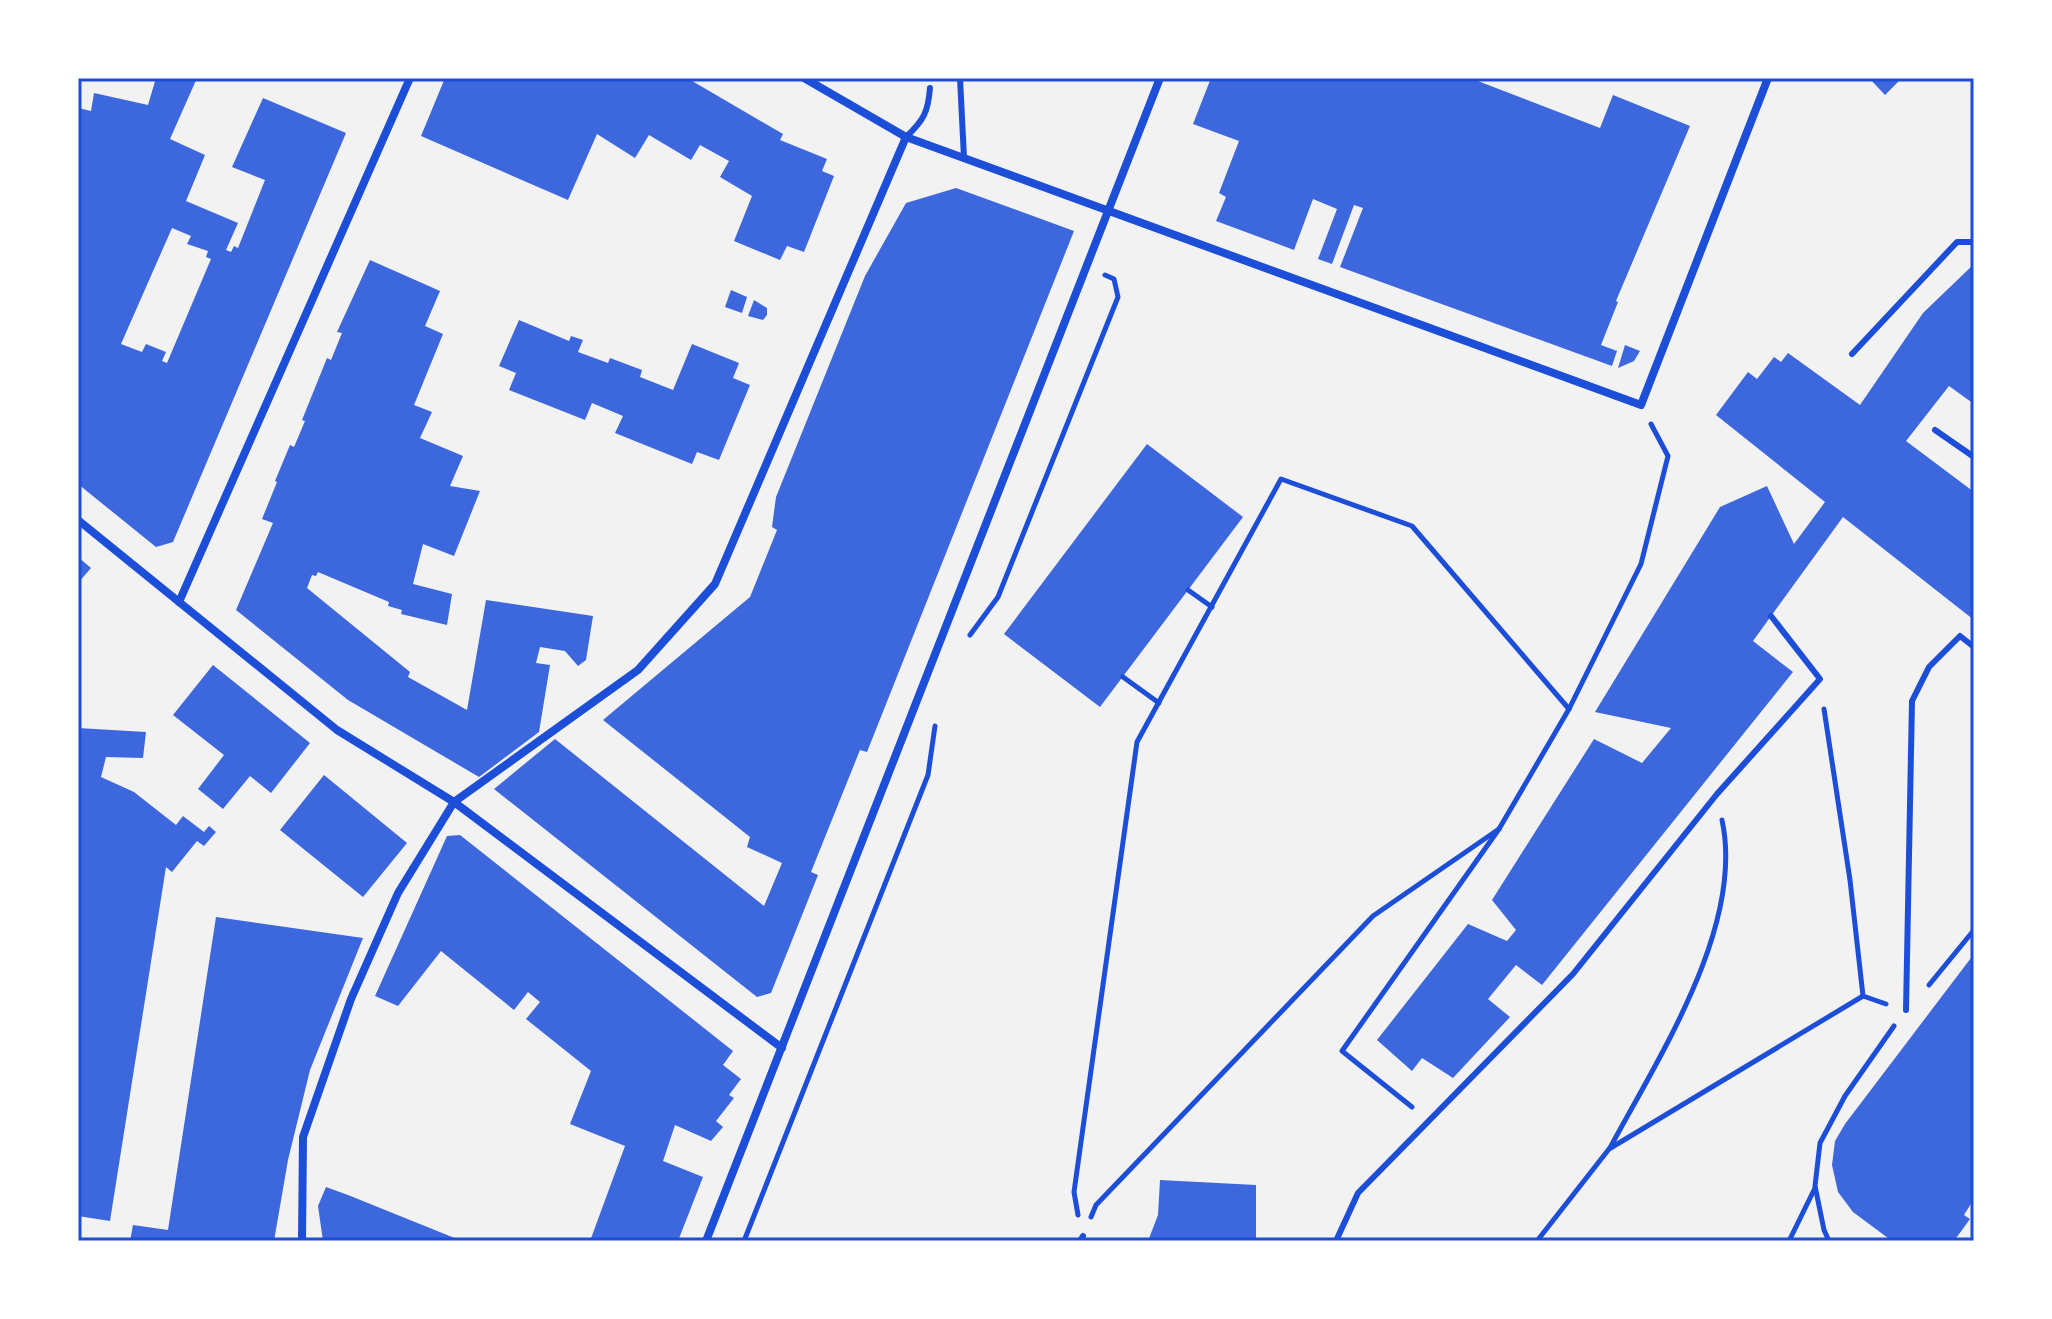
<svg xmlns="http://www.w3.org/2000/svg" width="2052" height="1319" font-family="'Golos Text',sans-serif">
  <rect width="100%" height="100%" fill="#f2f2f2"/>
  <g fill="#3d67dc" fill-rule="evenodd">
    <path d="M156 78H197L170 139 205 155 186 201 238 223 226 250 231 252 234 246 238 248 265 180 232 167 263 98 346 133 173 542 156 547 78 484V108L91 111 94 93 148 105ZM172 228 191 236 187 244 208 251 206 257 211 259 167 363 162 361 166 352 146 344 142 352 121 344Z"/>
    <path d="M445 78H687L783 134 780 140 827 159 822 171 834 176 804 252 787 246 780 260 734 241 752 196 720 177 729 161 700 145 691 160 649 135 635 158 597 134 568 200 421 136Z"/>
    <path d="M1211 78H1470L1600 128 1613 95 1690 126 1616 301 1618 302 1601 345 1617 351 1612 366 1340 267 1363 208 1354 205 1332 264 1318 259 1337 209 1313 199 1294 250 1216 221 1226 197 1219 193 1239 141 1193 124Z"/>
    <path d="M1869 78H1902L1885 95Z"/>
    <path d="M956 188 1074 231 867 752 860 750 811 872 818 875 771 993 757 997 494 789 555 739 764 906 782 863 747 847 750 837 603 720 750 597 777 530 772 527 776 497 865 276 906 203Z"/>
    <path d="M370 260 440 291 425 326 443 334 414 405 432 412 420 438 463 456 450 486 480 491 454 556 423 544 413 584 452 594 447 625 401 614 402 610 388 606 389 602 318 572 316 576 312 575 307 588 410 672 408 677 467 710 486 600 593 616 586 660 578 666 565 651 540 647 536 663 550 665 539 732 479 777 348 700 236 610 273 523 262 519 277 482 275 481 290 445 294 447 305 421 302 420 327 358 331 360 342 333 337 332Z"/>
    <path d="M1974 264V404L1949 386 1906 441 1974 492V620L1843 517 1753 641 1793 672 1542 985 1516 965 1488 999 1510 1017 1453 1078 1422 1058 1412 1071 1377 1040 1468 924 1507 941 1516 930 1492 900 1594 739 1642 763 1671 728 1595 712 1720 507 1767 486 1794 544 1825 502 1716 415 1748 372 1757 379 1774 357 1781 362 1788 353 1860 405 1923 313Z"/>
    <path d="M731 290 747 297 742 313 725 307Z"/>
    <path d="M754 300 767 308V315L763 320 748 316Z"/>
    <path d="M519 320 569 341 571 336 583 340 578 352 608 363 610 358 642 370 640 377 673 390 692 344 739 363 733 378 750 385 719 460 697 452 692 464 615 433 623 416 592 403 585 420 509 390 516 373 499 366Z"/>
    <path d="M1625 345 1640 351 1634 361 1618 368Z"/>
    <path d="M1147 444 1243 517 1100 707 1004 634Z"/>
    <path d="M78 557 91 568 78 583Z"/>
    <path d="M213 665 310 743 271 793 250 776 223 809 198 789 224 755 173 715Z"/>
    <path d="M78 728 146 732 143 758 106 757 101 777 134 792 176 825 183 816 204 832 209 826 216 832 204 846 197 841 172 872 166 867 110 1221 78 1216Z"/>
    <path d="M324 775 407 843 363 897 280 830Z"/>
    <path d="M460 835 733 1051 723 1065 741 1079 729 1095 734 1098 716 1121 723 1127 711 1141 675 1125 663 1161 703 1177 678 1241H590L625 1146 570 1124 591 1071 526 1019 540 1002 528 992 514 1010 441 951 398 1006 375 996 447 836Z"/>
    <path d="M216 917 363 938 310 1070 288 1160 274 1241H130L133 1225 168 1230Z"/>
    <path d="M1974 954V1199L1964 1215 1970 1219 1954 1241H1892L1853 1212 1838 1192 1832 1165 1835 1141 1845 1124Z"/>
    <path d="M1160 1180 1256 1185V1241H1148L1158 1215Z"/>
    <path d="M326 1187 348 1195 462 1241H323L318 1206Z"/>
  </g>
  <g fill="none" stroke-linecap="round" stroke-linejoin="round">
    <g stroke="#1d4ed8" stroke-width="5">
      <path d="M1188 590 1212 607"/>
      <path d="M970 635 998 597 1118 297 1114 279 1105 275"/>
      <path d="M1123 677 1159 703"/>
      <path d="M1824 709 1850 880 1863 996 1886 1004"/>
      <path d="M1929 985 1974 930"/>
      <path d="M1412 1107 1342 1051 1499 829 1569 709 1641 564 1668 456 1651 424"/>
      <path d="M1610 1148C1658 1058 1745 926 1722 820"/>
      <path d="M1078 1215 1074 1192 1137 742 1281 479 1412 526 1569 709"/>
      <path d="M1091 1217 1096 1205 1373 916 1499 829"/>
      <path d="M744 1241 928 775 935 726"/>
      <path d="M1537 1241 1609 1149 1863 996"/>
      <path d="M1789 1241 1815 1188"/>
      <path d="M1829 1241 1824 1230 1815 1186 1820 1143 1845 1096 1894 1026"/>
    </g>
    <g stroke="#1d4ed8" stroke-width="6">
      <path d="M960 78 964 158"/>
      <path d="M906 137C924 120 928 112 930 88"/>
      <path d="M1852 354 1957 242H1974"/>
      <path d="M1935 430 1974 457"/>
      <path d="M1906 1010 1912 701 1929 667 1960 636 1974 647"/>
      <path d="M1080 1241 1083 1236"/>
      <path d="M1336 1241 1358 1193 1573 974 1717 794 1820 679 1771 616"/>
    </g>
    <g stroke="#1d4ed8" stroke-width="8">
      <path d="M804 78 906 137 1641 405 1768 78"/>
      <path d="M78 520 337 730 454 802 782 1048"/>
      <path d="M179 602 410 78"/>
      <path d="M302 1241 303 1137 351 999 398 893 454 802 638 670 715 584 906 137"/>
      <path d="M706 1241 1160 78"/>
    </g>
  </g>
  <rect width="2052" height="1319" fill="none" stroke="#ffffff" stroke-width="160"/>
  <rect x="80" y="80" width="1892" height="1159" fill="none" stroke="#1d4ed8" stroke-width="3"/>
</svg>
